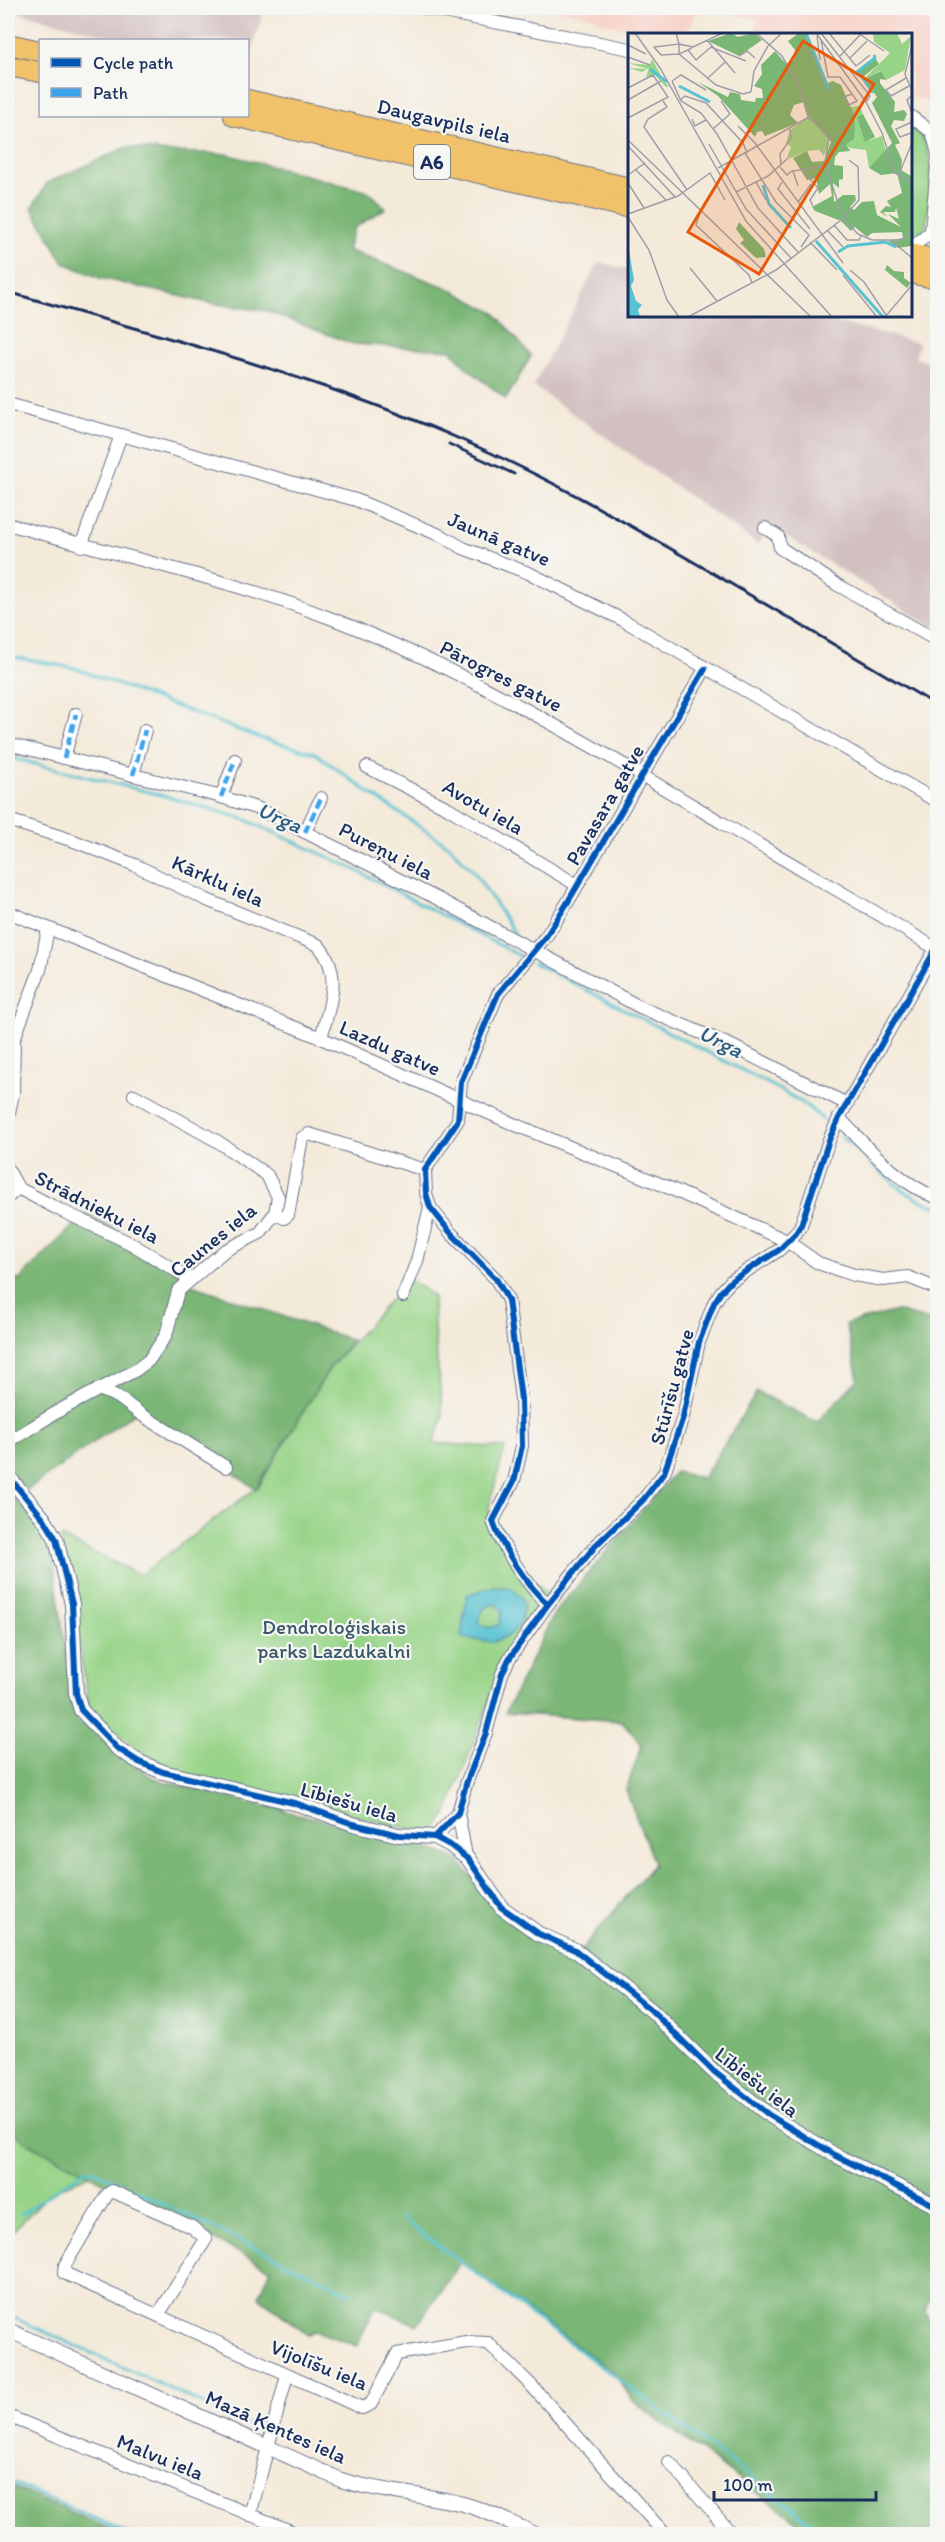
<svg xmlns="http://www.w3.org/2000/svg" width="945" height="2542" font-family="Itim,sans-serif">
  <rect width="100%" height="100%" fill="#f6f6f2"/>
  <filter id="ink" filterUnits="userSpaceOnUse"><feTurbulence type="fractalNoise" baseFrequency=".0167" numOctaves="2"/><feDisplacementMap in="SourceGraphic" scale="12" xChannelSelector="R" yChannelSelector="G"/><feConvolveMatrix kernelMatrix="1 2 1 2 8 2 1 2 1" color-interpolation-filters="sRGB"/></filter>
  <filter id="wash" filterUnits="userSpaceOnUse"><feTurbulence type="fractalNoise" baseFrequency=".008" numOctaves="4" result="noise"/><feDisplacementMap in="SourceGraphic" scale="24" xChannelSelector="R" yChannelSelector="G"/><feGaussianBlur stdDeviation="1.35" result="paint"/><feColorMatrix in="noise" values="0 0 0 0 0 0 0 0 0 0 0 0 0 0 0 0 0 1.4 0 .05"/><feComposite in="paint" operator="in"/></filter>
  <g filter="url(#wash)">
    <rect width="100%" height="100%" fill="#f4eada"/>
    <g fill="#f7d1c7">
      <path d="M552 8H699L685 34H648L597 21V18Z"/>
      <path d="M711 8H937V103L911 97 910 34H754L757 19 715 10Z"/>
    </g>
    <g fill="#d2bfc0">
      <path d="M18 8H264L248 64V40H126L17 12Z"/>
      <path d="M599 262 630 270V315H808L919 343 915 358 937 364V624L935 628 769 526 759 545 533 386Z"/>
    </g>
    <g fill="#98d488" stroke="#5a8273" stroke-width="1.5">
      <path d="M910 126C941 141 929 204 925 232L910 243Z"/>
      <path d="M409 1279 433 1296 434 1328 443 1418 433 1443 505 1448 488 1511 529 1577 549 1595 503 1665 446 1815 432 1834 276 1797 394 1971 424 1977 460 1992 511 1993 567 2030 630 2113 670 2110 746 2185 851 2298V2326L873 2426 867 2472 780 2435 708 2385 631 2318 742 2481 715 2462 597 2287 511 2215 431 2157 379 2109 327 2103 324 2124 355 2185 394 2223 421 2256 411 2279 370 2269 320 2242 301 2179 283 2141 279 2119 214 2084 151 2034 71 2002 8 2020V1638L17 1627 56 1654 59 1696 29 1727 78 1740 175 1794 145 1934 159 1965 223 1964 276 1939 311 1934 354 1964 380 1968 261 1793 165 1770 90 1711 61 1537 140 1575 259 1486 329 1369Z"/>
      <path d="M8 2125 24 2141 89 2175 51 2192 8 2236Z"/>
    </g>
    <g fill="#7ab674" stroke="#4a7269" stroke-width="1.5">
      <path d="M127 147 169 152 226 154 369 192 386 208 354 228 347 250 448 288 495 313 531 356 506 399 466 367 451 350 353 344 267 311 210 303 100 278 64 263 32 208 47 183Z"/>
      <path d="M86 1213C124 1233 158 1254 190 1284L352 1340 329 1369 256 1489 140 1409 27 1490 8 1488V1272L18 1281Z"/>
      <path d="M897 1311 937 1322 938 2282 925 2309 937 2342V2534H814L634 2402 613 2372 461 2262 417 2325 375 2307 357 2346 316 2331 308 2335 259 2297 271 2269 24 2141 8 2125V1491L50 1538 75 1718 154 1779 413 1842 458 1859 496 1910 573 1959 654 1864 626 1790 642 1745 622 1721 505 1713 555 1612 675 1472 703 1478 757 1392 817 1422 858 1379 846 1324Z"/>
      <path d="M8 2485 121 2534H8Z"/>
    </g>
    <path fill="#57c2d2" stroke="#397898" stroke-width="1.5" fill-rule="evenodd" d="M494 1586 512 1588 522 1598 524 1606 520 1624 510 1635 493 1642 463 1638 461 1636 467 1595ZM495 1604 502 1611 499 1625 489 1628 479 1624 480 1615 485 1607Z"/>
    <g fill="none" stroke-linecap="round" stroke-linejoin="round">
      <g stroke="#57c2d2" stroke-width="3">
        <path d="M8 656 74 668 263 739 315 753 371 794 449 846 475 873 515 934"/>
        <path d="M8 757 165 796 244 819 346 865 520 956"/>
        <path d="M534 963 771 1085 803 1103 825 1121"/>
        <path d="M841 1136C871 1161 899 1196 938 1207"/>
        <path d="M21 2214 85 2170H93L351 2294"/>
        <path d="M400 2217 827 2534"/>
        <path d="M8 2237V2246"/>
        <path d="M8 2315 260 2430"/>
        <path d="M8 2481 130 2534"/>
        <path d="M239 2534V2531"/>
      </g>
    </g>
  </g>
  <g filter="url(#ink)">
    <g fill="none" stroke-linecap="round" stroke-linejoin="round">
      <g stroke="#677089" stroke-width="14">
        <g id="minor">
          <path d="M424 8 630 49"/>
          <path d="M910 116 932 132 938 154"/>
          <path d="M938 155 931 232 938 247"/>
          <path d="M910 249 931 232"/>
          <path d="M8 404 356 500 442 536 463 548 531 574 623 620 938 802"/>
          <path d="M8 524C115 555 226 578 330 618 469 671 596 748 724 824 794 866 867 906 938 950"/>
          <path d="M765 528 778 536 780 548 785 551 836 584 938 641"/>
          <path d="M81 546 121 435"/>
          <path d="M8 744 218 796 259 809 438 899 640 1007 732 1046 847 1104"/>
          <path d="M64 758 76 714"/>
          <path d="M367 767 448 808 577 885"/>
          <path d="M133 775 145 730"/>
          <path d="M221 797 235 760"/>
          <path d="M8 820 74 841 135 865 207 900 318 945C344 974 329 1005 321 1038"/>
          <path d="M305 832 321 798"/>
          <path d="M8 912 321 1038 511 1123 665 1186 787 1241 818 1263 854 1275 883 1280 908 1277 938 1289"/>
          <path d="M8 1118 13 1093 14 1039 40 970 48 929"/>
          <path d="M839 1118C868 1147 898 1184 938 1198"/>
          <path d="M8 1170 18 1188 60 1210 130 1243 190 1279"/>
          <path d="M8 1197 18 1188"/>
          <path d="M275 1213 284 1218 288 1215 302 1138 309 1134 425 1170"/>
          <path d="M403 1296 417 1261 430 1207"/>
          <path d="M99 1389 118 1397 142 1415 226 1467"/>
          <path d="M8 1442 62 1409 136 1370 149 1360 166 1335 178 1291 224 1251 260 1233 275 1213 278 1197 267 1175 217 1141 134 1095"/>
          <path d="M548 1604C528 1587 501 1546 493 1521L514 1481 522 1446 521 1399 508 1300 496 1279 450 1232 430 1207 426 1193 425 1170 458 1120 461 1082 498 994 547 935 566 905 705 669"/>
          <path d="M458 1813 466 1856"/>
          <path d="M435 1837 458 1813 467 1781 486 1733 502 1674 509 1659 548 1604 596 1545 643 1500 664 1473 683 1417 699 1342 714 1303 721 1292 731 1281 779 1250 796 1233 801 1225 829 1140 839 1118 938 945"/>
          <path d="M158 2315 206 2239 192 2227 112 2191 107 2195 65 2265 64 2273 362 2408 371 2404 397 2354 466 2342 488 2343 530 2384 665 2534"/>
          <path d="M8 2416 298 2534"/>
          <path d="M669 2462 732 2534"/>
          <path d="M250 2515 287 2375"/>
        </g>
      </g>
      <g stroke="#677089" stroke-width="16">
        <g id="tertiary">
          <path d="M8 1476 44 1519 56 1539 72 1604 76 1693 81 1710 117 1748 139 1762 163 1772 298 1804 353 1824 399 1835 435 1837 450 1845 469 1860 501 1907 539 1934 575 1950 651 2010 712 2070 769 2115 835 2155 938 2207"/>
          <path d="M8 2330 341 2480C379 2492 420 2494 459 2503 485 2509 510 2523 535 2534"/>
        </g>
      </g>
      <g stroke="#677089" stroke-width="22">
        <g id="trunk">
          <path d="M8 44 40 51"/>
          <path d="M8 66 40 72"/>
          <path d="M248 100 630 188"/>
          <path d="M234 116 630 208"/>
          <path d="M910 254 938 260"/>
          <path d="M910 273 938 279"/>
        </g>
      </g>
      <use href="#minor" stroke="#fff" stroke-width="12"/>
      <use href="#tertiary" stroke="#fff" stroke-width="14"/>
      <use href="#trunk" stroke="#f2c26a" stroke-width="20"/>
      <g stroke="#1b2f5e" stroke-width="3">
        <path d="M8 292C160 336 316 376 462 440 550 478 633 527 716 575 790 618 864 662 938 706"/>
        <path d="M449 444 514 474"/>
      </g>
      <g stroke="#3da3ed" stroke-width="4.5" stroke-dasharray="9 4.5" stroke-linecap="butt">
        <path d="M64 758 76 714"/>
        <path d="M133 775 145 730"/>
        <path d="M221 797 235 760"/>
        <path d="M305 832 321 798"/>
      </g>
      <g stroke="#f6f6f2" stroke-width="10">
        <g id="cycleway">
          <path d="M8 1476 44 1519 56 1539 72 1604 76 1693 81 1710 117 1748 139 1762 163 1772 298 1804 353 1824 399 1835 435 1837 450 1845 469 1860 501 1907 539 1934 575 1950 651 2010 712 2070 769 2115 835 2155 938 2207"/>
          <path d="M548 1604C528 1587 501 1546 493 1521L514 1481 522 1446 521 1399 508 1300 496 1279 450 1232 430 1207 426 1193 425 1170 458 1120 461 1082 498 994 547 935 566 905 705 669"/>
          <path d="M435 1837 458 1813 467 1781 486 1733 502 1674 509 1659 548 1604 596 1545 643 1500 664 1473 683 1417 699 1342 714 1303 721 1292 731 1281 779 1250 796 1233 801 1225 829 1140 839 1118 938 945"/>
        </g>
      </g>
      <use href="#cycleway" stroke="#0057b8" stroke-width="6"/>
    </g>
  </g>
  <g text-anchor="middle" stroke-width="4.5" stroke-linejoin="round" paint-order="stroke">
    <rect fill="#f6f6f2" stroke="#5d6b8a" stroke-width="1.5" x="414" y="145" width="36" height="34" rx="4.5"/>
    <g font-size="20" font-weight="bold" fill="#1b2f5e">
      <text x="432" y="169">A6</text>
    </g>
    <g font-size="21" fill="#1b2f5e" stroke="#f6f6f2">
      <text transform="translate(444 121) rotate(13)" y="7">Daugavpils iela</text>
      <text transform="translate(499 539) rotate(23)" y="7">Jaunā gatve</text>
      <text transform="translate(501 676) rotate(27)" y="7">Pārogres gatve</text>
      <text transform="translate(605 805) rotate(-60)" y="7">Pavasara gatve</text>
      <text transform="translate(483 807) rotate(30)" y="7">Avotu iela</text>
      <text transform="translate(386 851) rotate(27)" y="7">Pureņu iela</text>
      <text transform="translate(218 881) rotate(24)" y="7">Kārklu iela</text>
      <text transform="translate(390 1048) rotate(24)" y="7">Lazdu gatve</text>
      <text transform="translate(97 1207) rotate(27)" y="7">Strādnieku iela</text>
      <text transform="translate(213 1240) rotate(-39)" y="7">Caunes iela</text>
      <text transform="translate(672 1387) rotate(-75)" y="7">Stūrīšu gatve</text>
      <text transform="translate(349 1802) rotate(16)" y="7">Lībiešu iela</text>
      <text transform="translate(757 2082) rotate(38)" y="7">Lībiešu iela</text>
      <text transform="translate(319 2365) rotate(22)" y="7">Vijolīšu iela</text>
      <text transform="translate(276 2427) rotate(24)" y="7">Mazā Ķentes iela</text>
      <text transform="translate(160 2457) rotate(22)" y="7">Malvu iela</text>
    </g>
    <g font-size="21" fill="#3a5868" stroke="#f6f6f2">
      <text x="334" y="1634">Dendroloģiskais<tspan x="334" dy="24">parks Lazdukalni</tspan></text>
    </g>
    <g font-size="22" font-style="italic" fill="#2d5b81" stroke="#f6f6f2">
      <text transform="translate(280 817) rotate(24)" y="8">Urga</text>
      <text transform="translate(721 1041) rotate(27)" y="8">Urga</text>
    </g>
  </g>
  <g transform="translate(628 33)">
    <rect width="284" height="284" fill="#f4eada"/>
    <path d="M245 0H269L274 11 283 3 277 37 258 47 252 38 236 46 262 20 246 9ZM187 22 189 43 223 108 227 84 222 74 232 73 235 81 230 85 239 108 254 103 258 118 241 135 238 117 222 115 217 111 220 108 206 111 199 99 201 109 196 123 191 117 179 118 158 127 163 114 158 110 162 97 179 85ZM24 26 37 50 41 53 38 54 27 42 18 44 21 35 14 39 0 35 20 36 0 30 22 32Z" fill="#98d488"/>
    <path d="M103 0 110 4 127 0 134 7 111 23 80 8ZM171 0H178L198 51 205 48 213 52 227 84 226 106 218 111 222 118 211 119 207 124 206 132 215 133V146L211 147V155L205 150 206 169 215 162H227L228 167 222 174 226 177 234 169 246 168 249 182 273 194 260 181 271 186 268 175 267 179H255L260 184 252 179 258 173 263 174 259 168 274 160 269 140 253 142 241 135 264 110 244 70 249 64 236 46 253 38 258 47 252 46V50L267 69 266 79 276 77 279 81 276 88 266 87 263 93 272 110 267 112 274 127 273 137 283 143V213L270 215 260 208 275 205 274 199 244 200 239 204 227 194 223 198 213 188 187 178 184 174 204 163 202 151 191 161 188 145 179 147 165 125 179 118 184 129 196 128 203 109 180 81 176 69 166 72 162 82 170 90 137 103 134 98 129 99 127 104 90 63 70 49 100 64 102 59 112 61 113 67 127 69 128 65H135L134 56 126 53 134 41 133 32 147 18 158 31 166 27 167 17 160 8ZM247 25 251 31 235 44 230 38ZM235 81 247 104 237 109 229 84ZM111 189 136 216 138 224 128 225 112 210 116 207 108 196ZM259 232 266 238 276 239V245L283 250 279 255 257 237Z" fill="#7ab674"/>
    <path d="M0 211 6 247 3 253 8 268 14 272 10 277 12 283H0Z" fill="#57c2d2"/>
    <path fill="none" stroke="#57c2d2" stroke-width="3" d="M178 0 201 57M22 36 39 49M51 53 82 69M245 60 230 38 247 25 246 22M135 152 141 171 163 195M188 208 255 284M210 219 220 213 257 209 268 214"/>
    <path fill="none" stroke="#9d9fa8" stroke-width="1.5" d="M7 0 32 35 118 188 204 284M48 0 51 11 65 14 95 0M128 0 154 23 169 48 180 83 201 105 197 130 215 185M188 0 238 69 254 100 267 140 284 150M193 0 242 63 238 69M201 0 228 33 242 22M230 0 256 18M189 3 192 27M79 7 107 40M193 7 200 44H212L229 68 221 72 216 64 224 61M0 12 18 21M284 12 277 41 284 58M60 17 68 27 83 14 118 28M51 21 88 52 115 61 123 59M51 21V11L26 14 33 22 51 21 62 16 64 14M111 23 119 18 127 25M212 23 232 2M0 24 22 32M222 25 239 8M278 45 258 57 263 63 281 53M79 46 97 29M44 48 53 68 73 80 89 101 130 175 170 219M44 48 53 42 78 57M0 55 25 42 40 64 0 85M123 59 126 38 140 13 154 0M284 62 279 67 284 80M0 67 33 48M52 67 57 63 78 70 115 110 119 120M35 68 39 74 20 86 16 94 59 157M64 86 67 93 78 87M110 93 127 110 215 230M85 96 102 81 93 68M283 100 272 104 268 96 284 89M0 107 183 284M81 111 118 176 163 225M0 113 47 164M117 120 148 169 181 202 173 214M153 131 152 121 163 105 162 96M152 134 159 142 165 137M90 135 181 84M8 137 38 167M174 137 190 155 182 167 185 173M271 141 284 110M0 142 17 130M128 149 138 167M154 149 150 156 182 196M0 150 16 175M170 153 165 138 198 133M108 159 140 143 159 126M170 169 183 151M72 179 68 192 121 242 124 250M0 181 50 163 82 140 97 167M0 184 21 217 39 267 51 284M215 185 230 201 244 207H273L284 198M206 192 219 207H231L233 203M199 197 215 214M264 208 284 225M182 209 209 237M62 235 89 268M222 237 236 249 258 282M215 242 249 284M60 284 148 237 213 187 231 167 230 134 221 127M257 284 284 252"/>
    <path fill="#e8590c" fill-opacity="0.15" stroke="#e8590c" stroke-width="3" d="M175 8 246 51 131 241 60 199Z"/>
    <rect width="284" height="284" fill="none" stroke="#1b2f5e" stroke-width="3"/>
  </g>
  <rect width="945" height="2542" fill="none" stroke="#f6f6f2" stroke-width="30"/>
  <rect x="39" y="39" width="210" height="78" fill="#f6f6f2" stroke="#9ea6b7" stroke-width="1.5"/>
  <rect x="51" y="58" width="30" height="9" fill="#0057b8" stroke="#9ea6b7" stroke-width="1.5"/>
  <text x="93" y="69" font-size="18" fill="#1b2f5e">Cycle path</text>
  <rect x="51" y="88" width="30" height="9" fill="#3da3ed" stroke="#9ea6b7" stroke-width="1.5"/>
  <text x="93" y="99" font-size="18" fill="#1b2f5e">Path</text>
  <path d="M714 2491v9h162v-9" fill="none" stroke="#1b2f5e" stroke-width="3"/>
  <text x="723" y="2491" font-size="18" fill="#1b2f5e" stroke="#f6f6f2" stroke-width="4.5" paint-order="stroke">100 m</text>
</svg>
